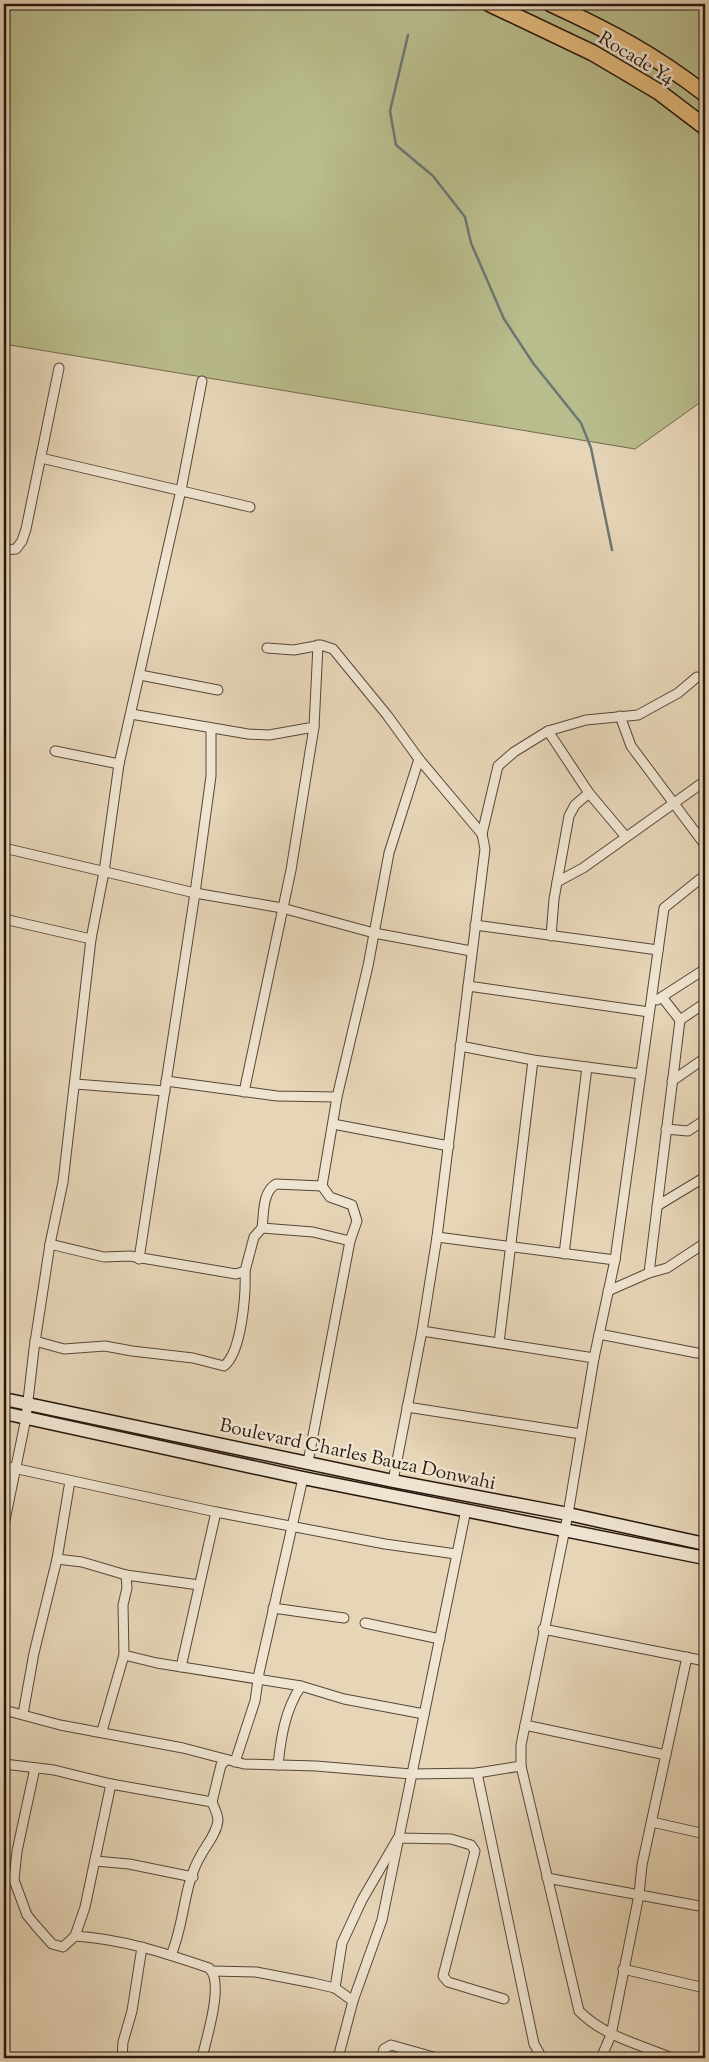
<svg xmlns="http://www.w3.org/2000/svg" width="709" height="2062" font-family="'Sorts Mill Goudy',serif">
  <rect width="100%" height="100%" fill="#e6d5b7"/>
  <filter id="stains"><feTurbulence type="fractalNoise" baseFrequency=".004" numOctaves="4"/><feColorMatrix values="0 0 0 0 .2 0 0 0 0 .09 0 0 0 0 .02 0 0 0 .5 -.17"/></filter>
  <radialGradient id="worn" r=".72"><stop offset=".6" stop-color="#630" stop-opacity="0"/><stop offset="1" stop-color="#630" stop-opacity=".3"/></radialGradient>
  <path fill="#b9bc8c" stroke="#706a4d" d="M4 4H705V399L635 449 4 344Z"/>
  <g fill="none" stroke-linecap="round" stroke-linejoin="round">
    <path stroke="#6b7773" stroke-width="2.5" d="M408 35 390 111 396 145 433 176 465 217 471 243 504 319 533 363 581 423 591 448 612 550"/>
    <g stroke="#574638" stroke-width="11">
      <g id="minor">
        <path d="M41 458 250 507"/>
        <path d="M4 550 16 549 22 541 26 529 59 368"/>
        <path d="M267 648 294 650 321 645 333 649 387 715 419 759 482 834 485 849 437 1237 422 1331 393 1481"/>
        <path d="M140 675 218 690"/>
        <path d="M131 714 248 734 269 735 314 727 318 645"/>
        <path d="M620 716 631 746 705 845"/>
        <path d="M548 731 589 793 626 837"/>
        <path d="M55 751 119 764"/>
        <path d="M482 834 498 766 514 752 548 731 586 720 638 715 678 693 697 677"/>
        <path d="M4 848 195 893 282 908 374 933 471 951"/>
        <path d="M557 882 583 868 705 781"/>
        <path d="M4 919 91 939"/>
        <path d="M475 925 658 950"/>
        <path d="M551 936 554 899 569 816 575 805 589 793"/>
        <path d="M468 986 649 1012"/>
        <path d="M657 1000 705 969"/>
        <path d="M680 1020 705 1003"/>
        <path d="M460 1046 533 1060 641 1074"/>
        <path d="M166 1081 277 1096 337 1097"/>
        <path d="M672 1081 705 1058"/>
        <path d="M75 1084 165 1091"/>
        <path d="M244 1092 291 870 314 727"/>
        <path d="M333 1124 449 1146"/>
        <path d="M666 1129 688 1131 705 1120"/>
        <path d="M657 1206 705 1177"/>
        <path d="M262 1228C264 1214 262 1192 276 1184L322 1186"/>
        <path d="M437 1237 615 1260"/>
        <path d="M50 1244 104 1257 130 1256 236 1274 245 1271 254 1237 262 1228 313 1232 350 1241"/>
        <path d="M564 1254 587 1067"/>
        <path d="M139 1259 195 893 211 776V729"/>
        <path d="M649 1273 680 1020 662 997"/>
        <path d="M608 1291 649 1273 667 1268 705 1243"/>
        <path d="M422 1331 594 1358"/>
        <path d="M599 1334 697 1353"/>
        <path d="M35 1341 64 1349 105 1346 132 1351 193 1358 224 1366C242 1352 246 1293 245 1271"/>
        <path d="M499 1343 533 1060"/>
        <path d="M407 1407 581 1434"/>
        <path d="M308 1462 350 1241 357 1221 352 1205 330 1197 322 1186 337 1097 368 966 389 853 419 759"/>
        <path d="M4 1466 216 1512 385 1544 456 1554"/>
        <path d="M4 1525 26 1418 34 1349 50 1244 63 1182 91 939 104 872 119 764 181 490 202 381"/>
        <path d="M57 1559 82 1562 126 1575 199 1585"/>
        <path d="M273 1608 344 1618"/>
        <path d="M365 1623 440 1639"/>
        <path d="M543 1629 705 1661"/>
        <path d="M124 1655 157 1663 301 1686"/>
        <path d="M181 1667 216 1512"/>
        <path d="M4 1710 60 1725 183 1748 244 1764 316 1766 411 1774 477 1773 521 1766"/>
        <path d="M23 1714 34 1653 57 1559 70 1481"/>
        <path d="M525 1725 666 1755"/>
        <path d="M102 1731 124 1655 123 1605 127 1588 126 1575"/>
        <path d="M235 1762 255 1701 259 1673 303 1478"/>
        <path d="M4 1764 54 1770 111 1784 212 1802 221 1765 226 1760"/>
        <path d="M278 1765C281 1737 285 1710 301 1686L344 1699 424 1714"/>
        <path d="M35 1768 17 1851 14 1880 27 1915 36 1926 52 1944 63 1947 75 1936C122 1939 165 1953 209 1968 225 1982 206 2039 202 2058"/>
        <path d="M477 1773 534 2044 542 2058"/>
        <path d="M652 1822 705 1834"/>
        <path d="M95 1861 129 1864 193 1877"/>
        <path d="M547 1878 705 1907"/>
        <path d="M75 1936 85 1907 111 1784"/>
        <path d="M171 1955C185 1923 183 1885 201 1855 207 1844 217 1833 218 1820 218 1815 214 1807 212 1802"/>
        <path d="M623 1969 705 1988"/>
        <path d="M212 1971 256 1972 313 1983 335 1988 353 2001"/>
        <path d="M335 1988 342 1943 362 1900 398 1838 451 1839 471 1845 475 1851 443 1976 448 1982 504 1999"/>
        <path d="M122 2058 123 2042 132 2011 142 1947"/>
        <path d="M338 2058 353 2001 382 1920 466 1510"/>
        <path d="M381 2058 384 2049 391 2045 437 2058"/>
        <path d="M601 2058 611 2035 639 1895 642 1865 687 1657"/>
        <path d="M672 2058C639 2044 605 2037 579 2011L521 1766V1745L568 1514 594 1358 615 1260 664 908 705 875"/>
      </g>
    </g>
    <g stroke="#27170e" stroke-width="15">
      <g id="secondary">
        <path d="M4 1399 393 1481 568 1514 705 1544"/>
        <path d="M4 1413 303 1478 705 1558"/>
      </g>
    </g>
    <g stroke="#27170e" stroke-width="18">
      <g id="trunk">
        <path d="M490 4 593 53 659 92 705 127"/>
        <path d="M551 4C608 30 655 55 705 94"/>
      </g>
    </g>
    <use href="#minor" stroke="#efe4d0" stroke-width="9"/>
    <use href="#secondary" stroke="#efe4d0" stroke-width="12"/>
    <use href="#trunk" stroke="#e3ba7c" stroke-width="15"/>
  </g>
  <g text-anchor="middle" stroke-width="5" stroke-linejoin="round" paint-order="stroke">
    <g font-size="19" fill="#27170e" stroke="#efe4d0">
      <text transform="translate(637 57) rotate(31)" y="7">Rocade Y4</text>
      <text transform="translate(358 1453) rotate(12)" y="7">Boulevard Charles Bauza Donwahi</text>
    </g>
  </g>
  <rect width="709" height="2062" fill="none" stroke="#e6d5b7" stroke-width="20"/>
  <rect x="5" y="5" width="699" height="2052" fill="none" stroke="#27170e" stroke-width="2.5"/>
  <rect x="10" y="10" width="689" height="2042" fill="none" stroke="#27170e"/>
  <rect width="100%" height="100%" filter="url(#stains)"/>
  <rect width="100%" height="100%" fill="url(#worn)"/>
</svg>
